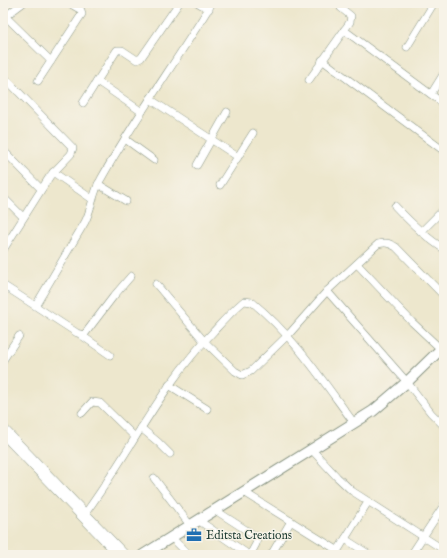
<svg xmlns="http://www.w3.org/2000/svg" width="447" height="558" font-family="'IM FELL English',serif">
  <rect width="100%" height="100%" fill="#f7f3e8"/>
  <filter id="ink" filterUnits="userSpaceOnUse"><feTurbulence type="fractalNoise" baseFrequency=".025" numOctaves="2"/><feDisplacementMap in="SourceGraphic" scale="8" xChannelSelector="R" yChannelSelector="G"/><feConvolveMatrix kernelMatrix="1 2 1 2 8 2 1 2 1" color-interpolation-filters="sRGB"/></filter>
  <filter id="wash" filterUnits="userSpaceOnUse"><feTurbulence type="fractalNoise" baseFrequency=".012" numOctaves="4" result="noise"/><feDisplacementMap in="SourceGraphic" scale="16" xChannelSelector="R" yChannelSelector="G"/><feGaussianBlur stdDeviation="0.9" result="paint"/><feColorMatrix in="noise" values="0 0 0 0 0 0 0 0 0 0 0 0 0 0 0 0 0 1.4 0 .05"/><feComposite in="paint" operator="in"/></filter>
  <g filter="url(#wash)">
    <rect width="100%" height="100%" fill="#ede7cd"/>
  </g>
  <g filter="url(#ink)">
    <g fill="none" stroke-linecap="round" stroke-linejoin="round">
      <g stroke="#869280" stroke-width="8">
        <g id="street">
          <path d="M198 3 209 9"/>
          <path d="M5 16 51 61"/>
          <path d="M3 18 23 3"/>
          <path d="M344 30 444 104"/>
          <path d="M407 47 434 3"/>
          <path d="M322 60 444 151"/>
          <path d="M3 76 73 148 71 154 50 176 3 250"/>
          <path d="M309 80 350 22 351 16 341 8 339 3"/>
          <path d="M38 81 82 14 81 10 69 3"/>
          <path d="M97 81 142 112"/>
          <path d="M431 94 444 73"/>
          <path d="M150 99 238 157"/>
          <path d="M83 103 117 50H122L137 60 141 58 179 3"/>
          <path d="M125 139 154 160"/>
          <path d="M3 150 41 189"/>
          <path d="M197 165 227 112"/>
          <path d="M53 172 92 199"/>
          <path d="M98 184 126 201"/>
          <path d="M220 185 253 133"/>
          <path d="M3 197 23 217"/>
          <path d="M395 206C410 222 425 237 444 249"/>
          <path d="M421 232 444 209"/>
          <path d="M357 264 412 322 444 352"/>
          <path d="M156 284 204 341 235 371 242 375 251 371 290 333 327 291 378 244C386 242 389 243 396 247L444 296"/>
          <path d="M3 285 77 333 84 335 113 297 131 276"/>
          <path d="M327 291 407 382 431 413 444 426"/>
          <path d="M36 305 85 222C92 208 93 192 101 179 135 118 176 62 212 3"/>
          <path d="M81 335 110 355"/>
          <path d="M3 360 19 336"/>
          <path d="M169 385 207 409"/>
          <path d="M82 413 92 402 100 403 135 437"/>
          <path d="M141 428 158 442 170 454"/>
          <path d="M312 450 337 477 352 491 444 550"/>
          <path d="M154 478 190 525"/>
          <path d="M244 492 337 550"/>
          <path d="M215 510 257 537 256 544 250 555"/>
          <path d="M84 515C129 454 161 385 214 331 223 321 233 310 244 301L252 302C293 335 323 381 354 423"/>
          <path d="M198 520 249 555"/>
          <path d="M171 537 189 555"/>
          <path d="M345 539 370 555"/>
          <path d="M271 555 291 521"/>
          <path d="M335 555 368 502"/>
          <path d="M411 555 444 505"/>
        </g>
      </g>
      <g stroke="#869280" stroke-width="12">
        <path id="secondary" d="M143 555 373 411 407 382 444 346"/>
      </g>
      <g stroke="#869280" stroke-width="14">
        <path id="highway" d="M3 431 122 555"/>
      </g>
      <use href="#street" stroke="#fff" stroke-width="7"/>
      <use href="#secondary" stroke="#fff" stroke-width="10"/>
      <use href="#highway" stroke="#fff" stroke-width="13"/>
    </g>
  </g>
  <defs>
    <g id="office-bare" transform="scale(1.2)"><path d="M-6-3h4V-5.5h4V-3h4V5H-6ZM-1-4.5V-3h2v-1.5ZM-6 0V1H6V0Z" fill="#1f6fb2" stroke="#f7f3e8" stroke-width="2.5" paint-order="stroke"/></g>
  </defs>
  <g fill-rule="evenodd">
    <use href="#office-bare" x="194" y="535"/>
  </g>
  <g text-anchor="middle" stroke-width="3" stroke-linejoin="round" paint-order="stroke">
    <g font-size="12" fill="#1f3d34" stroke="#f7f3e8" text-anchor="start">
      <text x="206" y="539">Editsta Creations</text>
    </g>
  </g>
  <rect width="447" height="558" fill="none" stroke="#f7f3e8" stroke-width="16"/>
</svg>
